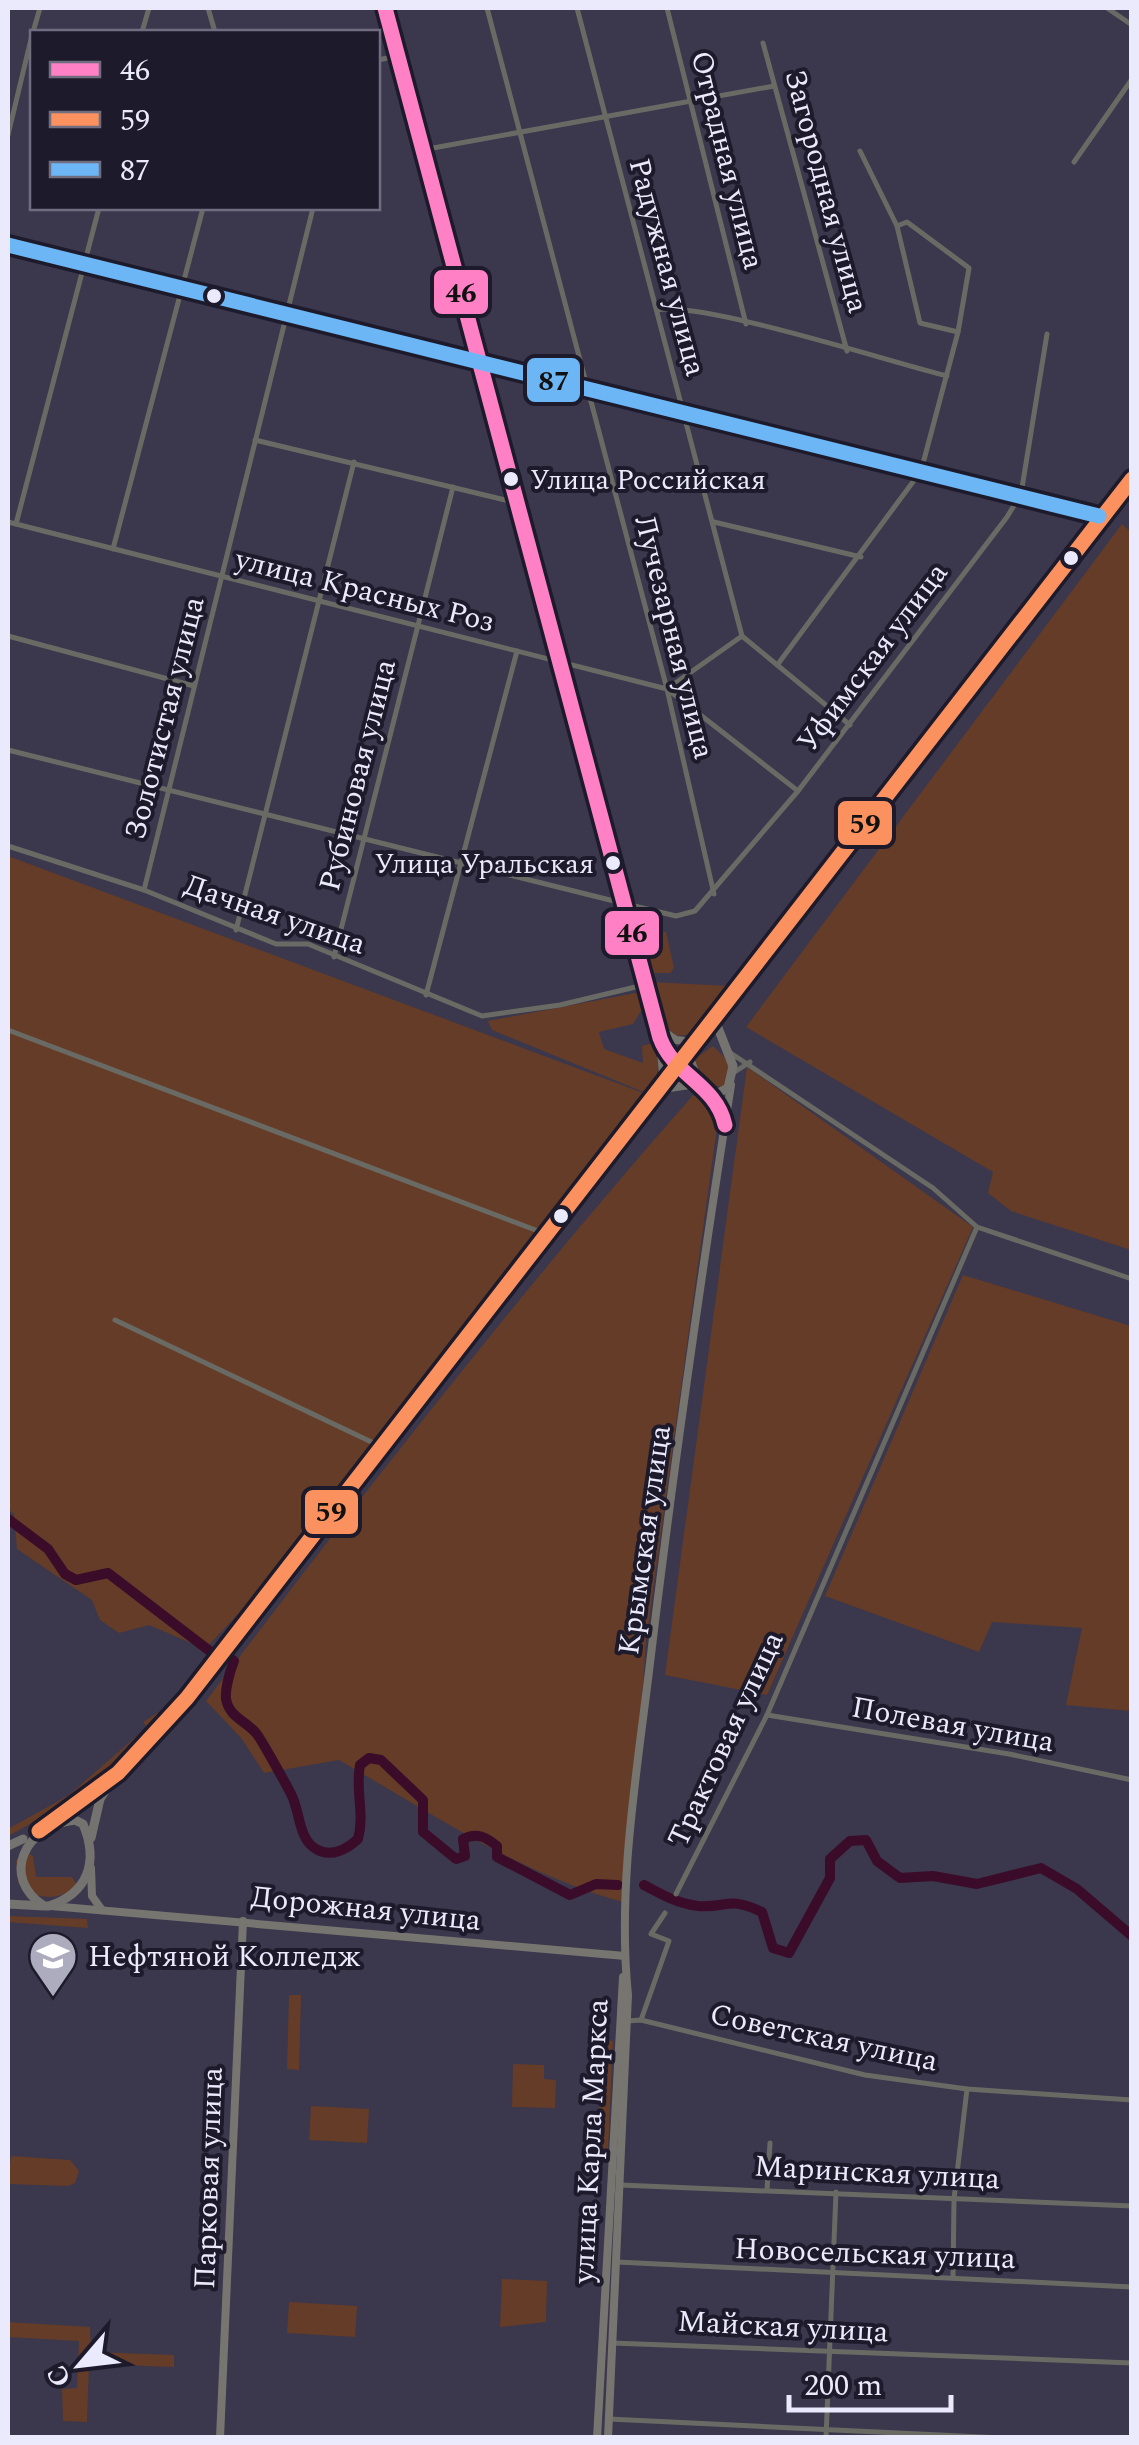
<svg xmlns="http://www.w3.org/2000/svg" width="1139" height="2445" font-family="Spectral,serif">
  <rect width="100%" height="100%" fill="#3b374c"/>
  <g fill="#653c27">
    <path d="M1122 524 1132 533 1131 1250 1011 1211 988 1193 993 1172 746 1027Z"/>
    <path d="M8 856 646 1094 258 1593 205 1649 149 1625 119 1633 100 1620 92 1600 17 1549 14 1514 8 1509Z"/>
    <path d="M638 925 666 932 674 968 670 973H649Z"/>
    <path d="M651 982 729 986 693 1034 677 1036 664 1026Z"/>
    <path d="M641 992 644 1006 633 1024 599 1032 604 1049 643 1063 642 1046 653 1043C659 1065 662 1075 646 1093L492 1030 488 1021Z"/>
    <path d="M713 1046 730 1063 731 1076 723 1088 705 1082 694 1059Z"/>
    <path d="M747 1067 973 1227 767 1695 665 1675Z"/>
    <path d="M695 1093 716 1106 718 1120 646 1641 627 1903C523 1876 431 1813 339 1760L264 1773 242 1739 206 1701C363 1493 523 1288 695 1093Z"/>
    <path d="M963 1275 1131 1326V1711L1066 1705 1082 1628 992 1622 979 1652 825 1596Z"/>
    <path d="M167 1707 169 1710C120 1761 70 1804 8 1836V1829L69 1795 147 1727 143 1722Z"/>
    <path d="M26 1852 33 1856 36 1877H72L77 1885C61 1900 45 1900 25 1890L18 1881 16 1860Z"/>
    <path d="M8 1916 87 1919 88 1928 8 1922Z"/>
    <path d="M289 1995H301L299 2070 287 2069Z"/>
    <path d="M602 2039 613 2041 608 2149H597Z"/>
    <path d="M513 2064 544 2065V2079L556 2080 555 2108 512 2107Z"/>
    <path d="M311 2106 369 2109 367 2143 309 2140Z"/>
    <path d="M11 2156 70 2160 79 2171 75 2183 68 2186 8 2184Z"/>
    <path d="M502 2279 547 2281 546 2322 500 2327Z"/>
    <path d="M289 2302 357 2306 355 2337 287 2333Z"/>
    <path d="M8 2322 90 2327 91 2352 174 2355V2367L89 2364 87 2422 63 2421 62 2389 77 2388 79 2341 8 2337Z"/>
  </g>
  <g fill="none" stroke-linecap="round" stroke-linejoin="round">
    <g stroke="#3a0c29" stroke-width="10">
      <path d="M8 1519 48 1549 65 1574 76 1580 108 1573 211 1652"/>
      <path d="M230 1658 234 1661C230 1671 225 1689 226 1699 229 1717 246 1721 256 1733 260 1737 287 1786 291 1794 300 1810 298 1839 316 1849 331 1858 347 1849 358 1839 365 1814 355 1791 360 1765L369 1758 381 1760 423 1800V1832L456 1859 465 1856 463 1839C477 1832 486 1837 497 1846V1857L570 1895 596 1884 618 1885"/>
      <path d="M644 1885C661 1894 678 1904 698 1906 727 1908 729 1896 762 1912L773 1948 789 1953 830 1878V1859L850 1841 866 1840 877 1861 900 1878 933 1876 977 1884 1041 1868 1077 1889 1132 1936"/>
    </g>
    <g stroke="#6a6a65" stroke-width="5">
      <path d="M208 8 215 32"/>
      <path d="M487 8 667 689 714 894"/>
      <path d="M577 8 742 636 850 725"/>
      <path d="M667 8 746 324"/>
      <path d="M1107 8 1132 25"/>
      <path d="M33 32 40 8"/>
      <path d="M142 32 149 8"/>
      <path d="M763 43 847 351"/>
      <path d="M378 60 397 56"/>
      <path d="M8 135 32 35"/>
      <path d="M422 150 774 86"/>
      <path d="M860 151 897 226 920 323 958 332"/>
      <path d="M1074 162 1132 79"/>
      <path d="M657 310C702 301 890 362 947 376"/>
      <path d="M255 440 518 503"/>
      <path d="M8 522 667 689 798 791"/>
      <path d="M714 522 861 557"/>
      <path d="M16 524 99 208"/>
      <path d="M113 549 203 208"/>
      <path d="M8 636 194 686"/>
      <path d="M778 664 921 471 958 332 969 268 907 222 897 226"/>
      <path d="M667 689 742 636"/>
      <path d="M8 750 626 904 676 916 695 911 798 791 1007 517 1021 494 1047 334"/>
      <path d="M8 846 144 890 276 944H308L482 1016 560 1005 644 985"/>
      <path d="M144 890 313 208"/>
      <path d="M236 930 354 462"/>
      <path d="M334 957 453 487"/>
      <path d="M426 995 517 651"/>
      <path d="M8 1030 546 1234"/>
      <path d="M729 1052 933 1188 977 1227 1132 1279"/>
      <path d="M733 1073 750 1062"/>
      <path d="M115 1320 382 1447"/>
      <path d="M767 1715 1009 1754 1132 1780"/>
      <path d="M676 1894 767 1715 977 1227"/>
      <path d="M641 2020 669 1941 651 1934 665 1913"/>
      <path d="M628 2021 641 2020 865 2075 967 2089 1132 2100"/>
      <path d="M620 2185 1132 2206"/>
      <path d="M767 2190 770 2143"/>
      <path d="M617 2262 1132 2287"/>
      <path d="M953 2278 954 2199 967 2089"/>
      <path d="M612 2343 1132 2363"/>
      <path d="M609 2419 1003 2438"/>
      <path d="M826 2438 836 2192"/>
    </g>
    <path stroke="#6a6a65" stroke-width="6" d="M8 245 1099 516"/>
    <g stroke="#76756f" stroke-width="8">
      <path d="M385 8 660 1038 676 1066 699 1083"/>
      <path d="M656 1026 676 1040 695 1042"/>
      <path d="M710 1091 724 1121"/>
      <path d="M91 1868 92 1896 102 1910"/>
      <path d="M51 1906 625 1956"/>
      <path d="M220 2438 243 1921"/>
      <path d="M597 2438 623 1977"/>
      <path d="M608 2438 628 1995C617 1886 637 1772 650 1663 673 1470 701 1277 731 1085"/>
    </g>
    <g stroke="#747370" stroke-width="9">
      <path d="M660 1038 664 1079"/>
      <path d="M687 1052 699 1083 718 1093 728 1088 733 1066 713 1015"/>
      <path d="M660 1089 699 1083"/>
      <path d="M39 1831 118 1773 187 1698 1132 479"/>
      <path d="M91 1838 100 1799 110 1783"/>
      <path d="M8 1846 23 1839"/>
      <path d="M8 1904 44 1906H49C88 1893 99 1862 83 1824L75 1820C24 1826 0 1877 44 1906"/>
    </g>
    <g stroke="#1d1b2b" stroke-width="22">
      <path id="bus-1" d="M385 8 660 1038C674 1076 716 1084 725 1125"/>
    </g>
    <g stroke="#1d1b2b" stroke-width="22">
      <path id="bus-2" d="M39 1831 118 1773 187 1698 1132 479"/>
    </g>
    <g stroke="#1d1b2b" stroke-width="22">
      <path id="bus-3" d="M8 245 1099 516"/>
    </g>
    <use href="#bus-1" stroke="#ff80c5" stroke-width="15"/>
    <use href="#bus-2" stroke="#fa915f" stroke-width="15"/>
    <use href="#bus-3" stroke="#6db6f5" stroke-width="15"/>
  </g>
  <defs>
    <g id="university-pin" transform="scale(2.5)"><path d="M0 17L-7.5 6A9.5 9.5 0 1 1 7.5 6Z" fill="#adabbe" stroke="#1d1b2b"/><path d="M0-5L7-2L0 1L-7-2ZM-4 1L0 2.5L4 1V4Q0 6-4 4Z" fill="#fff"/></g>
  </defs>
  <g fill-rule="evenodd">
    <use href="#university-pin" x="53" y="1956"/>
  </g>
  <g fill="#ebe9fc" stroke="#1d1b2b" stroke-width="4">
    <circle cx="214" cy="296" r="9"/>
    <circle cx="511" cy="479" r="9"/>
    <circle cx="1071" cy="558" r="9"/>
    <circle cx="613" cy="863" r="9"/>
    <circle cx="561" cy="1216" r="9"/>
  </g>
  <g text-anchor="middle" stroke-width="8" stroke-linejoin="round" paint-order="stroke">
    <g font-size="28" fill="#ebe9fc" stroke="#1d1b2b" text-anchor="start">
      <text x="530" y="489">Улица Российская</text>
      <text x="594" y="873" text-anchor="end">Улица Уральская</text>
    </g>
    <g font-size="30" fill="#ebe9fc" stroke="#1d1b2b">
      <text transform="translate(728 160) rotate(76)" y="10">Отрадная улица</text>
      <text transform="translate(827 191) rotate(75)" y="10">Загородная улица</text>
      <text transform="translate(668 267) rotate(75)" y="10">Радужная улица</text>
      <text transform="translate(365 590) rotate(14)" y="10">улица Красных Роз</text>
      <text transform="translate(675 637) rotate(76)" y="10">Лучезарная улица</text>
      <text transform="translate(872 657) rotate(-53)" y="10">Уфимская улица</text>
      <text transform="translate(164 718) rotate(-76)" y="10">Золотистая улица</text>
      <text transform="translate(357 775) rotate(-76)" y="10">Рубиновая улица</text>
      <text transform="translate(275 914) rotate(19)" y="10">Дачная улица</text>
      <text transform="translate(644 1540) rotate(-82)" y="10">Крымская улица</text>
      <text transform="translate(953 1724) rotate(10)" y="10">Полевая улица</text>
      <text transform="translate(725 1739) rotate(-65)" y="10">Трактовая улица</text>
      <text transform="translate(366 1908) rotate(6)" y="10">Дорожная улица</text>
      <text transform="translate(824 2037) rotate(12)" y="10">Советская улица</text>
      <text transform="translate(590 2141) rotate(-87)" y="10">улица Карла Маркса</text>
      <text transform="translate(877 2172) rotate(3)" y="10">Маринская улица</text>
      <text transform="translate(208 2178) rotate(-88)" y="10">Парковая улица</text>
      <text transform="translate(875 2253) rotate(2)" y="10">Новосельская улица</text>
      <text transform="translate(783 2326) rotate(3)" y="10">Майская улица</text>
    </g>
    <g font-size="30" fill="#ebe9fc" stroke="#1d1b2b" text-anchor="start">
      <text x="88" y="1966">Нефтяной Колледж</text>
    </g>
  </g>
  <g stroke="#1d1b2b" stroke-width="4">
    <rect x="432" y="268" width="58" height="48" rx="10" fill="#ff80c5"/>
    <rect x="525" y="356" width="57" height="48" rx="10" fill="#6db6f5"/>
    <rect x="836" y="799" width="58" height="48" rx="10" fill="#fa915f"/>
    <rect x="603" y="909" width="58" height="48" rx="10" fill="#ff80c5"/>
    <rect x="303" y="1488" width="57" height="48" rx="10" fill="#fa915f"/>
  </g>
  <g font-size="28" text-anchor="middle" font-weight="bold" fill="#111">
    <text x="461" y="302">46</text>
    <text x="554" y="390">87</text>
    <text x="865" y="833">59</text>
    <text x="632" y="942">46</text>
    <text x="331" y="1521">59</text>
  </g>
  <rect width="1139" height="2445" fill="none" stroke="#ebe9fc" stroke-width="20"/>
  <rect x="30" y="30" width="350" height="180" fill="#1d1b2b" stroke="#6f6d7f" stroke-width="2.5"/>
  <rect x="50" y="62" width="50" height="15" fill="#ff80c5" stroke="#6f6d7f" stroke-width="2.5"/>
  <text x="120" y="80" font-size="30" fill="#ebe9fc">46</text>
  <rect x="50" y="112" width="50" height="15" fill="#fa915f" stroke="#6f6d7f" stroke-width="2.5"/>
  <text x="120" y="130" font-size="30" fill="#ebe9fc">59</text>
  <rect x="50" y="162" width="50" height="15" fill="#6db6f5" stroke="#6f6d7f" stroke-width="2.5"/>
  <text x="120" y="180" font-size="30" fill="#ebe9fc">87</text>
  <g transform="translate(80 2365) rotate(242)" stroke="#1d1b2b" stroke-width="8" paint-order="stroke">
  <path d="M0-8L18 38L0 25L-18 38Z" fill="#ebe9fc"/>
  <text y="-15" font-size="28" font-weight="bold" text-anchor="middle" fill="#ebe9fc">С</text>
  </g>
  <path d="M789 2395v15h162v-15" fill="none" stroke="#ebe9fc" stroke-width="5"/>
  <text x="804" y="2395" font-size="30" fill="#ebe9fc" stroke="#1d1b2b" stroke-width="8" paint-order="stroke">200 m</text>
</svg>
